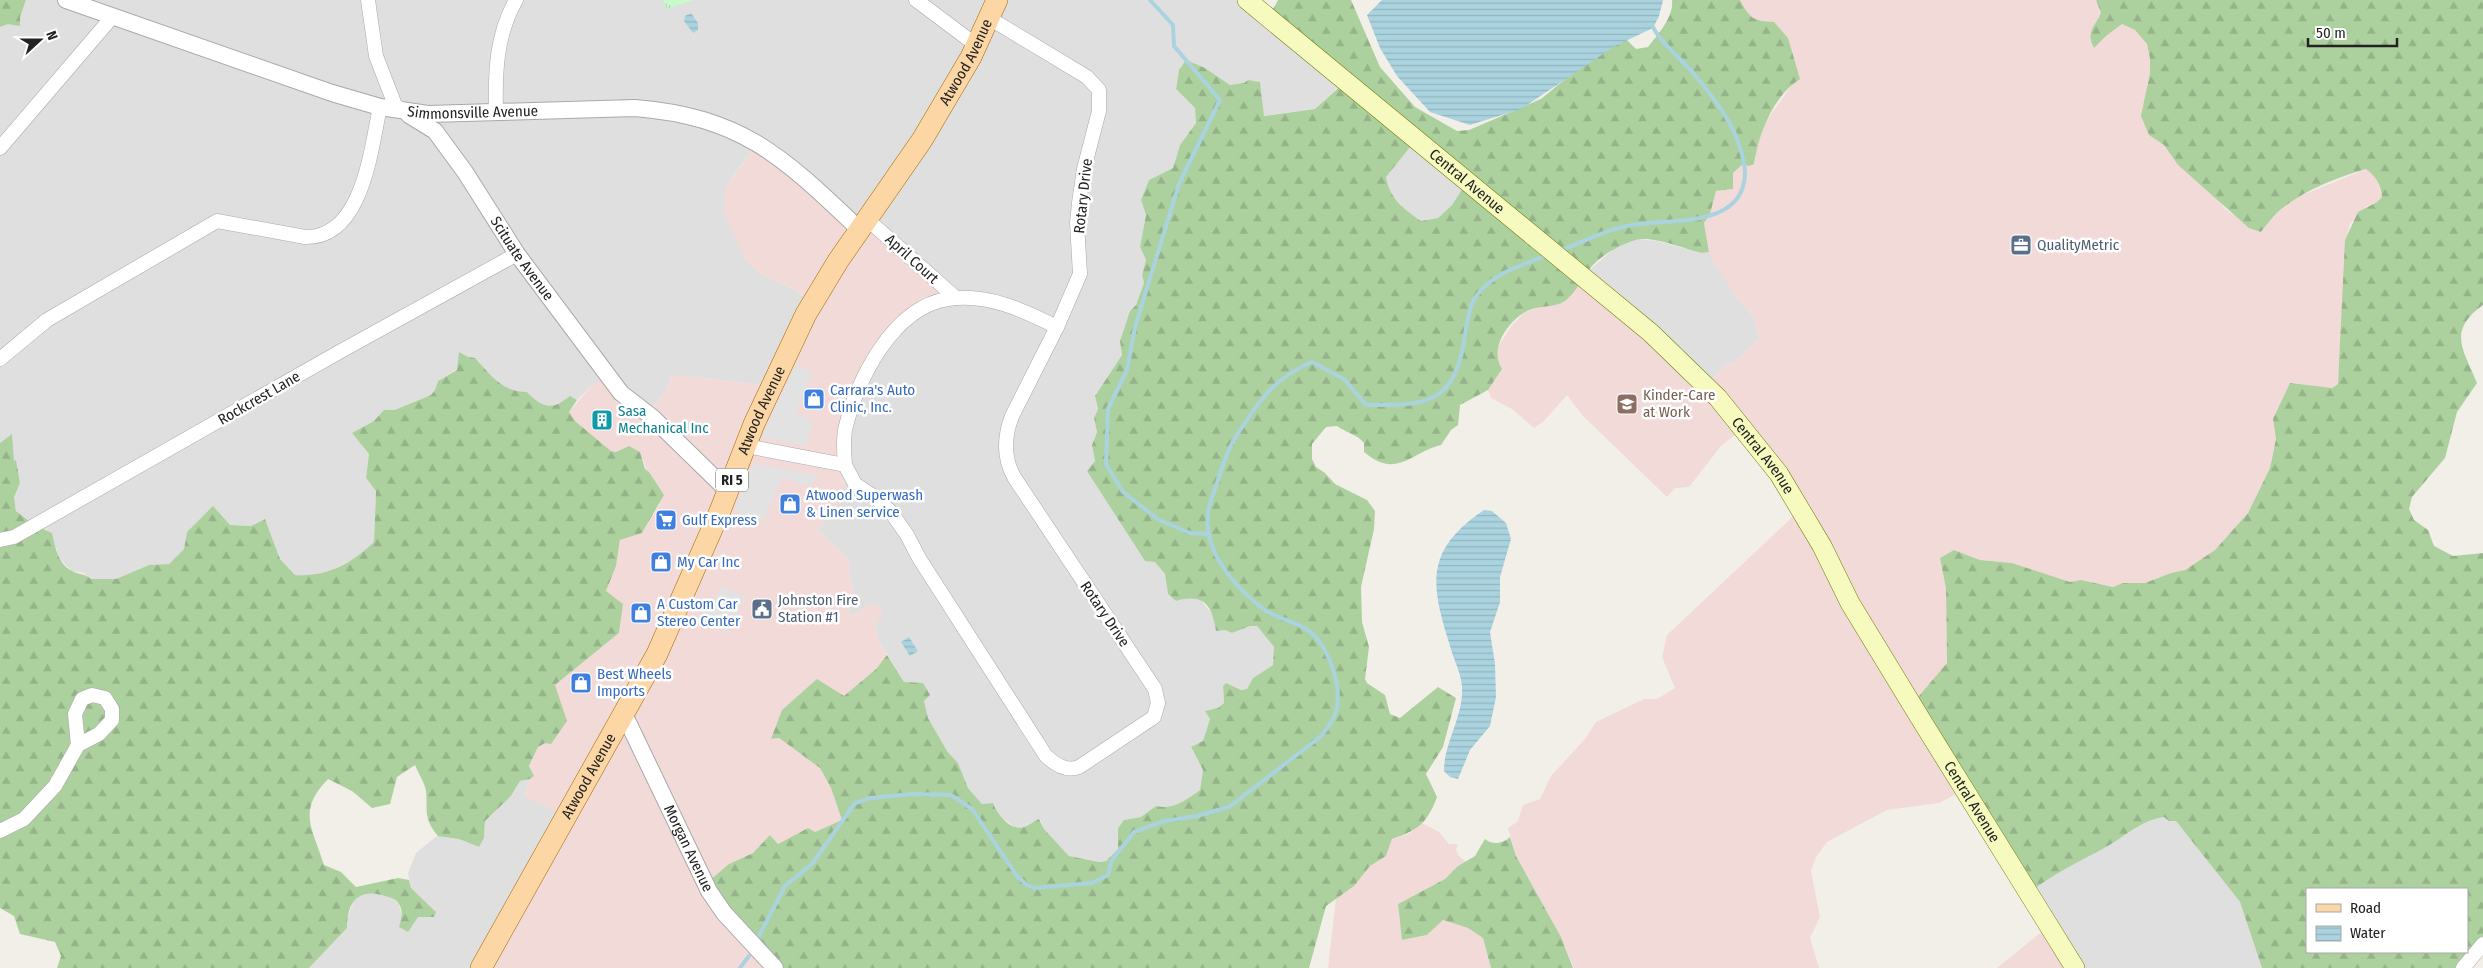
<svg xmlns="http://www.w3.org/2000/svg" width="2483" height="968" font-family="'Fira Sans Condensed',sans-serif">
  <defs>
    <pattern id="forest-firs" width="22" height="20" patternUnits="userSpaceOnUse" patternTransform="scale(1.25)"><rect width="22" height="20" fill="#add19e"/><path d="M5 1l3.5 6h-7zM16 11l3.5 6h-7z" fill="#95b388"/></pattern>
    <pattern id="park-tufts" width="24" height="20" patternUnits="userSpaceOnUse" patternTransform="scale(1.25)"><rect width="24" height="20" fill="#c8facc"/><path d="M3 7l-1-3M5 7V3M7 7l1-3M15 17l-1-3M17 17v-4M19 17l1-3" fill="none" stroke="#acd6af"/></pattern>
    <pattern id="water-rules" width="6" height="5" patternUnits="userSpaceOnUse" patternTransform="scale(1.25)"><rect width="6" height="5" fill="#aad3df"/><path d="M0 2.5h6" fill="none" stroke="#92b5bf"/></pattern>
  </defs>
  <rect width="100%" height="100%" fill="#f2efe9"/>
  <g fill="#e0dfdf">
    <path d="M26 0H1249L1345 81 1315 109 1263 116 1244 83 1230 85 1205 68 1179 70 1176 89 1195 108 1196 123 1180 145 1173 168 1149 180 1141 200 1146 215 1140 247 1146 260 1142 275 1144 283 1136 305 1130 312 1120 341 1122 355 1095 396 1098 409 1094 418 1097 432 1092 445 1095 461 1087 471 1165 574 1168 594 1176 601 1190 597 1200 599 1225 630 1232 633 1250 626H1257L1274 647 1275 654 1273 665 1253 678 1247 689 1241 690 1223 686 1224 703 1210 719 1203 742 1191 748 1203 770 1200 790 1176 806 1167 809 1156 807 1141 817 1124 820 1118 828V849L1106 861 1099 862 1069 856 1044 829 1040 819 1023 827H1015L982 804 968 788 958 763 947 751 928 718 924 701 909 683 904 682 879 641 870 604 858 613 847 615 855 595 848 571 850 561 818 530 834 509 861 228 756 145 729 182 745 258 762 275 792 288 813 302 769 386 689 376H671L667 389 650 411 592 385 577 400 570 396 562 402 550 406 539 405 527 392H516L500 385 475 358 438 381 435 390 431 395 395 411 384 410 374 421 353 433 369 454 366 478 376 491 374 542 360 556 322 575H295L280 559 265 519 251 526 230 525 187 532 184 549 169 564 149 565 116 579H90L84 573 72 571 57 556V549L34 525 16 511 14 497 20 483 13 457 12 435 0 443V27L20 17Z"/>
    <path d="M1415 141 1466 183 1452 205 1438 218 1421 221 1407 211 1388 191 1386 177Z"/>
    <path d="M1638 239 1657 241 1702 253 1709 252 1736 297 1754 317 1759 339 1737 361 1725 365 1708 384 1587 272 1615 248Z"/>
    <path d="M530 779 525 794 567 816 482 968H309L347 928V919L354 901 360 894 372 892 393 898 399 904 402 917H418L436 912 411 888 408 873 416 853 438 835 459 839 479 847 484 838 485 821 510 797 520 781Z"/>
    <path d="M2164 817 2176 821 2240 902 2262 968H2076L2029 893 2052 875 2107 846 2150 819Z"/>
  </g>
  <g fill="#f2dad9">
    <path d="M1740 0H2096L2101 13 2094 48 2106 36 2122 24 2135 30 2147 44 2150 59V74L2147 85 2149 135 2164 145 2178 165 2216 197 2226 210 2261 232 2278 212 2298 197 2366 169 2373 173 2378 182 2382 197 2377 202 2367 206 2350 224 2346 239 2338 384 2273 419 2276 439 2270 468 2248 513 2215 550 2185 570 2171 573 2145 583H2123L2113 587 2081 580 2070 582 2012 563 1980 560 1954 550 1940 558 1946 589 1947 663 1913 703 1964 790 1939 803 1887 810 1827 842 1816 857 1811 871 1820 917 1810 938 1819 968H1574L1561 937 1516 856 1508 828 1518 821 1523 805 1540 799 1551 776 1585 739 1596 722 1644 699H1657L1675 688 1662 657 1667 635 1799 511 1743 428 1721 446 1689 487 1675 488 1667 497 1582 415 1567 395 1544 421 1534 428 1512 409 1491 398 1488 390 1502 369 1498 363 1497 348 1512 325 1525 312 1541 307 1582 282 1708 384 1725 365 1737 361 1759 339 1754 317 1736 297 1710 257 1704 223 1710 214 1716 191 1733 189V173L1743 164H1754L1757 142 1765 123 1793 83 1774 22H1760L1749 16Z"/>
    <path d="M756 145 861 228 870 221 952 294 899 327 851 413 847 482 834 509 818 530 850 561 848 571 855 595 847 615 858 613 870 604 879 605 883 615 875 625 879 641 887 655 876 669 844 696 771 739 779 738 820 768 831 788 843 820 815 832 808 828 778 844 770 835 753 853 729 864 776 968H482L566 816 527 797 525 794 530 779 534 776 529 767 538 747 545 742 555 685 619 633 621 621 606 591 616 566 620 540 642 533 660 504 642 457 629 446 616 452 611 451 575 421 569 412 592 385 607 376 650 411 667 389 671 376H689L769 386 812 301 792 288 762 275 745 258 723 212 726 187Z"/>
    <path d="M1422 823 1439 832 1449 844H1458L1456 850 1459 856 1466 862 1445 879 1398 904 1402 940 1427 935 1443 920 1468 928 1483 938 1491 968H1328L1336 898 1354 886 1370 866 1386 856 1392 839 1409 834Z"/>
    <path d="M2049 926 2076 968H1997Z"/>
  </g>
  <g fill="url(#forest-firs)" fill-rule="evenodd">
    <path d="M0 0H26L20 17V26L8 24 0 27Z"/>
    <path d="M1278 0H1351L1380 67 1415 107 1457 131 1469 130 1541 99 1603 48 1627 40 1636 49 1648 47C1658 34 1674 17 1672 0H1740C1750 18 1752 21 1774 22L1788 38 1800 79C1773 96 1758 135 1754 164L1749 166 1743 164 1733 173V189L1716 191 1710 214 1704 223 1709 252 1702 253C1685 249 1651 235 1636 240 1618 245 1596 258 1586 274 1580 283 1574 294 1565 301 1555 308 1537 305 1525 312 1507 323 1489 349 1502 369L1488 390 1460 405 1458 425 1451 430 1441 445C1411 452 1397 480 1364 452V443C1358 435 1345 432 1337 426L1326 427 1312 444V459L1316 467 1325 473 1335 484 1367 500 1375 511 1374 529 1361 587 1362 622 1369 647 1365 679 1367 683 1385 695 1390 714 1400 718 1438 687 1456 698 1443 747 1426 774 1437 797C1427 823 1419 830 1392 839L1386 856 1370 866 1354 886 1326 906 1309 968H776L709 881 729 864 753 853 770 835 778 844 808 828 815 832 842 820 831 788 820 768 779 738 771 739 782 710 817 679 844 696 876 669 887 655 904 682 923 683 930 695 924 701 928 718 947 751 958 763 968 788 982 804 993 803C997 814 1010 831 1024 827 1029 825 1035 821 1039 819L1044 829 1069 856 1099 862 1106 861 1118 849V828L1124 820 1141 817 1156 806C1175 810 1185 800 1200 790L1203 770 1191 747 1203 741 1210 719 1205 711 1218 708 1224 703 1223 686 1226 683 1241 690 1247 689 1253 678 1273 665 1274 647 1257 626H1250L1232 633 1225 630 1216 631C1212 605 1204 593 1176 601L1168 594 1165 574 1155 562 1145 561 1087 471 1095 461 1092 445 1097 432 1094 418 1098 409 1095 396 1122 355 1120 341 1130 311 1136 305 1144 283 1142 275 1146 260 1140 247 1146 215 1141 200 1149 180 1173 168 1180 145 1196 123 1195 108 1176 89 1179 70 1186 60 1205 68 1230 85 1244 83 1248 80 1260 82 1264 116 1315 109 1345 82 1269 17ZM1415 141 1466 183 1452 205 1438 218 1421 221C1404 209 1389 198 1386 177Z"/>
    <path d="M2096 0H2483V305C2447 331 2463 349 2477 383L2457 412 2445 458 2412 497 2409 509 2414 520 2428 530 2434 546 2453 556 2483 553V946L2464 968H2262L2240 902 2176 821H2169L2164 817C2141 820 2126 836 2106 847 2079 862 2054 873 2029 893L1913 703 1947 663 1946 589 1940 558 1954 550 1980 560 2012 563 2070 582 2081 580 2113 587 2123 583H2145L2171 573 2185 570 2215 550 2248 513 2270 468 2276 439 2273 419 2290 383 2332 388 2338 384 2345 240 2358 212 2377 202 2382 197C2381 185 2376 176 2366 169 2337 177 2301 192 2279 211 2272 217 2267 225 2261 232L2249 228 2178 165 2164 145 2149 135 2141 116 2150 73V59L2147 44 2135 30 2122 24 2106 36 2094 48C2085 32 2096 25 2101 13ZM2307 889H2467V952H2307Z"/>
    <path d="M459 352 468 357 475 358C491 375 502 392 527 392 543 408 551 411 570 396L577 400 569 412 575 421 611 451 616 452 629 446 640 452 645 469 649 472 664 495 642 533 620 540 616 566 606 591 623 604 619 633 555 685 567 721 551 744 545 743 538 747 529 766 534 776 530 779 520 781 510 797 485 821 484 838 479 847 459 839 438 836C423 818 428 812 426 791 425 783 418 773 415 765L397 777 390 804 372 808 352 791 328 779C297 811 312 827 324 865L341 872 356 887 398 878 409 880 411 888 436 912 434 917H418L408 932 399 927C401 920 404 912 399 904 396 898 388 897 382 895 356 888 347 905 347 928L309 968H57L61 956 55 942 20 934 14 916 0 908V443L12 434 14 461 16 460 20 483 14 497 16 511 34 525 52 533C55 547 58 564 72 571 79 575 84 573 91 579H116L149 565 169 564 184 549 187 532 213 506 230 525 251 526 265 519 280 559 295 575C327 577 351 564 374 542L376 491 366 478 369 454 352 433 374 421 384 410H395L431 395 435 390 438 381 457 370Z"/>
    <path d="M1510 837 1516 856 1561 937 1573 968H1491L1483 938 1468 928 1443 920 1427 935 1402 940 1398 904 1445 879 1458 866 1475 856 1485 839C1493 846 1504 843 1510 837Z"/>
  </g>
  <path fill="url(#park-tufts)" d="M663 0H693L667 9Z"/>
  <g fill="#e2e2e2">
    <path d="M796 364 813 373 796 413 813 421 806 446 761 437Z"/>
    <path d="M753 464 818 475 809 487 782 477 763 522 734 510Z"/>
    <path d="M721 586 745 596 729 633 698 620 708 598 714 600Z"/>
  </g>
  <g fill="url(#water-rules)">
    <path d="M1382 0H1663L1659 16 1653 28 1615 46 1521 109 1470 125 1430 112 1397 76 1380 48 1367 15Z"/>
    <path d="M691 13 698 23V30L693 33 684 21 685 16Z"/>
    <path d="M1484 510 1492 511 1506 523 1511 539 1500 577V602L1490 632 1495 664 1496 697 1490 726 1470 750 1458 779 1450 777 1444 771C1444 742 1464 716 1462 686 1461 673 1453 658 1450 646 1430 583 1425 550 1484 510Z"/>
    <path d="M909 637 918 651 910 656 901 642Z"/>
  </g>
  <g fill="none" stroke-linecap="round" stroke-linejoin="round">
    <g stroke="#aad3df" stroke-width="4">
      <path d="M1150 0 1173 25 1174 46 1220 100 1179 184 1135 327 1127 370 1108 409 1106 464 1123 492 1159 520 1190 533 1209 534"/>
      <path d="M1564 249C1587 240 1608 229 1632 225 1671 218 1745 229 1745 172 1744 156 1737 136 1729 122 1719 105 1706 88 1693 73 1679 56 1662 45 1651 24"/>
      <path d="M759 936 785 886 812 864 855 803 871 798 912 794 951 795 972 809 1017 876 1027 885 1035 888 1092 883 1108 875 1112 860 1134 832 1164 821 1197 816 1229 807 1320 737C1328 728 1335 719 1337 708 1341 683 1328 643 1306 629 1292 620 1275 618 1262 608 1234 586 1203 551 1208 513 1209 502 1215 490 1218 480 1223 465 1227 451 1235 438 1256 405 1274 377 1312 362L1344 379 1366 405C1422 405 1453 407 1464 342 1466 329 1468 309 1475 298 1489 275 1519 266 1543 257"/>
      <path d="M740 968 749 956"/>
    </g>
    <g stroke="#a9a9a9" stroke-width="15">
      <g id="minor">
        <path d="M368 0 376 56 395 105 404 112"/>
        <path d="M916 0 976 45"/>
        <path d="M496 112C495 73 496 35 516 0"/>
        <path d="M0 148 113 16"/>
        <path d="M868 220 956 298"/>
        <path d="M0 359 47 320 217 221 305 237C363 239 371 148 380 107"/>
        <path d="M746 446 845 465 855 484 876 498 891 512 907 535 919 558 1046 756C1055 764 1066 772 1079 767L1154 717 1158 703 1155 689 1014 477C1003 457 1004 437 1012 416L1057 327 1080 274 1077 223 1079 203 1084 169 1099 111V90L1087 77 989 18"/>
        <path d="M845 465C844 453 843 442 845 430 856 381 893 307 948 299 987 293 1023 310 1057 327"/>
        <path d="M0 540 14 537 341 351 517 254"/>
        <path d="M0 831 24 819 55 786 78 745 99 734 112 720V709L105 698 92 695 82 699 75 714 78 745"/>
        <path d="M2463 968 2483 944"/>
      </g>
    </g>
    <g stroke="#a9a9a9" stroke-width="18">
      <g id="tertiary">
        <path id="s1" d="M66 0 332 93 380 107 428 114 635 108C744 117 784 158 860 230"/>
        <path id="s2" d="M409 115 435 131 465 172 517 254 621 393 652 417 728 491"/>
        <path id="s3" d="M624 714 709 891 724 913 775 968"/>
      </g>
    </g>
    <g stroke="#707d05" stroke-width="20">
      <g id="secondary">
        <path id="s4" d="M1247 0 1651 333 1718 398 1779 474 1822 546 1850 603 1920 718 2075 968"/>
      </g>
    </g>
    <g stroke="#a06b00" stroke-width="22">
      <g id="primary">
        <path id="s5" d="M481 968 657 654 720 511 754 424 806 314 838 261 922 140 971 57 997 0"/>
      </g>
    </g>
    <use href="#minor" stroke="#fff" stroke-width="14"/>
    <use href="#tertiary" stroke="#fff" stroke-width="16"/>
    <use href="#secondary" stroke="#f7fabf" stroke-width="19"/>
    <use href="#primary" stroke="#fcd6a4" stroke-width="21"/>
  </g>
  <defs>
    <g id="office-square" transform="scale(1.125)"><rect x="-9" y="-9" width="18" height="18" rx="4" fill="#5c6f8a" stroke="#fff"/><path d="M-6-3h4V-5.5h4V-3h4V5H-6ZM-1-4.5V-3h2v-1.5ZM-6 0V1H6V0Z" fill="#fff"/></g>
    <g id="shop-square" transform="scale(1.125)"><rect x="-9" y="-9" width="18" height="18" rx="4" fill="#3f7fe0" stroke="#fff"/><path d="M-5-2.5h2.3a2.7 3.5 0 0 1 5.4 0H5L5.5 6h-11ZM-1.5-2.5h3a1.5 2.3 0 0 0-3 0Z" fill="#fff"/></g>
    <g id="school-square" transform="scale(1.125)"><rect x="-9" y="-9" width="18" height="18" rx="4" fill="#8d6e63" stroke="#fff"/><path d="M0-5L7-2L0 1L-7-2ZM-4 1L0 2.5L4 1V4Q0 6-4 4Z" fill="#fff"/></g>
    <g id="building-square" transform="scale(1.125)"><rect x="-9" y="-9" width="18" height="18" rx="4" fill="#0f9aa8" stroke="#fff"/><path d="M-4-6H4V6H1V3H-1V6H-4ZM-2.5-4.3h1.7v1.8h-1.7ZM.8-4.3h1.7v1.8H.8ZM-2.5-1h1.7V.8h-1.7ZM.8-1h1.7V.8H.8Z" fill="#fff"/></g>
    <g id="supermarket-square" transform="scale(1.125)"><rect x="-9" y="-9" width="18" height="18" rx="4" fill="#3f7fe0" stroke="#fff"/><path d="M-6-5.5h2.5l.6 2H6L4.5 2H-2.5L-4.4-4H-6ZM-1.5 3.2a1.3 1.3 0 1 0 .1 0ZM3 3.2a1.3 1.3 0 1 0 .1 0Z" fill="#fff"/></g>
    <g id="civic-square" transform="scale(1.125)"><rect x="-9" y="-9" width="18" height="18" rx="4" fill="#5c6f8a" stroke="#fff"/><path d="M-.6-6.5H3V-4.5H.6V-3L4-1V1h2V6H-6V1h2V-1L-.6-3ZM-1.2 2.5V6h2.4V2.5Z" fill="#fff"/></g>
  </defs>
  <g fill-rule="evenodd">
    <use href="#office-square" x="2021" y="245"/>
    <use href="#shop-square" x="814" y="399"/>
    <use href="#school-square" x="1627" y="404"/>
    <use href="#building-square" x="602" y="420"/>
    <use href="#shop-square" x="790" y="504"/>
    <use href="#supermarket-square" x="666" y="520"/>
    <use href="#shop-square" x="661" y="562"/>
    <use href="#civic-square" x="762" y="609"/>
    <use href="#shop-square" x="641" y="613"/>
    <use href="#shop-square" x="581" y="683"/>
  </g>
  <g text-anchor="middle" stroke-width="5" stroke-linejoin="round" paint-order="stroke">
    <rect fill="#fff" stroke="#646464" stroke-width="1" x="716" y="468.5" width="32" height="23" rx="4"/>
    <g font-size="14" font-weight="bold" fill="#222">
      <text x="732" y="485">RI 5</text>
    </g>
    <g font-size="15" fill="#222" stroke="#fff">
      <text dy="5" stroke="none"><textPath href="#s5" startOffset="1030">Atwood Avenue</textPath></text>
      <text dy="5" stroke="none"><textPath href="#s1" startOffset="425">Simmonsville Avenue</textPath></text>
      <text dy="5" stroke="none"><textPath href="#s4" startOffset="285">Central Avenue</textPath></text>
      <text transform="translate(1083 196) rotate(-84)" y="5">Rotary Drive</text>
      <text dy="5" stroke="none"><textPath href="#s2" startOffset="185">Scituate Avenue</textPath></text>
      <text transform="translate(912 259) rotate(42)" y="5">April Court</text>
      <text transform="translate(259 398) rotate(-30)" y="5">Rockcrest Lane</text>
      <text dy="5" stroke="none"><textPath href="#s5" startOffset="625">Atwood Avenue</textPath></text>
      <text dy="5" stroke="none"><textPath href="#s4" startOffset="690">Central Avenue</textPath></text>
      <text transform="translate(1105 614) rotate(56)" y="5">Rotary Drive</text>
      <text dy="5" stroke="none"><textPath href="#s5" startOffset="220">Atwood Avenue</textPath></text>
      <text dy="5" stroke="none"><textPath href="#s4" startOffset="1095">Central Avenue</textPath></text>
      <text dy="5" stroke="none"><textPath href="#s3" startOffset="149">Morgan Avenue</textPath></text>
    </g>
    <g font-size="15" fill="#4e5e75" stroke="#fff" text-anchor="start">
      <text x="2037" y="250">QualityMetric</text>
      <text x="778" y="605">Johnston Fire<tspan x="778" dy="17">Station #1</tspan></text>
    </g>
    <g font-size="15" fill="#366cbe" stroke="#fff" text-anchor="start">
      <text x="830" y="395">Carrara's Auto<tspan x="830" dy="17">Clinic, Inc.</tspan></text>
      <text x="806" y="500">Atwood Superwash<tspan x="806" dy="17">&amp; Linen service</tspan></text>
      <text x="682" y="525">Gulf Express</text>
      <text x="677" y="567">My Car Inc</text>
      <text x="657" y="609">A Custom Car<tspan x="657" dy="17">Stereo Center</tspan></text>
      <text x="597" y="679">Best Wheels<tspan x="597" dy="17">Imports</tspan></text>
    </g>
    <g font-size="15" fill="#785e54" stroke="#fff" text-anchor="start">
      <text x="1643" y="400">Kinder-Care<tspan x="1643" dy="17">at Work</tspan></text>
    </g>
    <g font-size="15" fill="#0d838f" stroke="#fff" text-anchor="start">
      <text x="618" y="416">Sasa<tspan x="618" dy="17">Mechanical Inc</tspan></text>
    </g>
  </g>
  <rect x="2306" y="888" width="162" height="65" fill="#ffffff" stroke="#a7a7a7"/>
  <rect x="2316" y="904" width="25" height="8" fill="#fcd6a4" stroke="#a7a7a7"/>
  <text x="2350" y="913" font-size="15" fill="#222222">Road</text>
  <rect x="2316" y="926" width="25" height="15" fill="url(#water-rules)" stroke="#a7a7a7"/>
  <text x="2350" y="938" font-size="15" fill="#222222">Water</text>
  <g transform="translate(40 40) rotate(69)" stroke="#ffffff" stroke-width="4" paint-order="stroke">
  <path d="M0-4L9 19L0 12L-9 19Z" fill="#222222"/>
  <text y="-8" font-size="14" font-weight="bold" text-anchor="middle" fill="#222222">N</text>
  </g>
  <path d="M2308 38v8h89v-8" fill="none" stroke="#222222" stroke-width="2.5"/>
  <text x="2316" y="38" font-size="15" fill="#222222" stroke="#ffffff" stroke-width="4" paint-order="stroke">50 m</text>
</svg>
